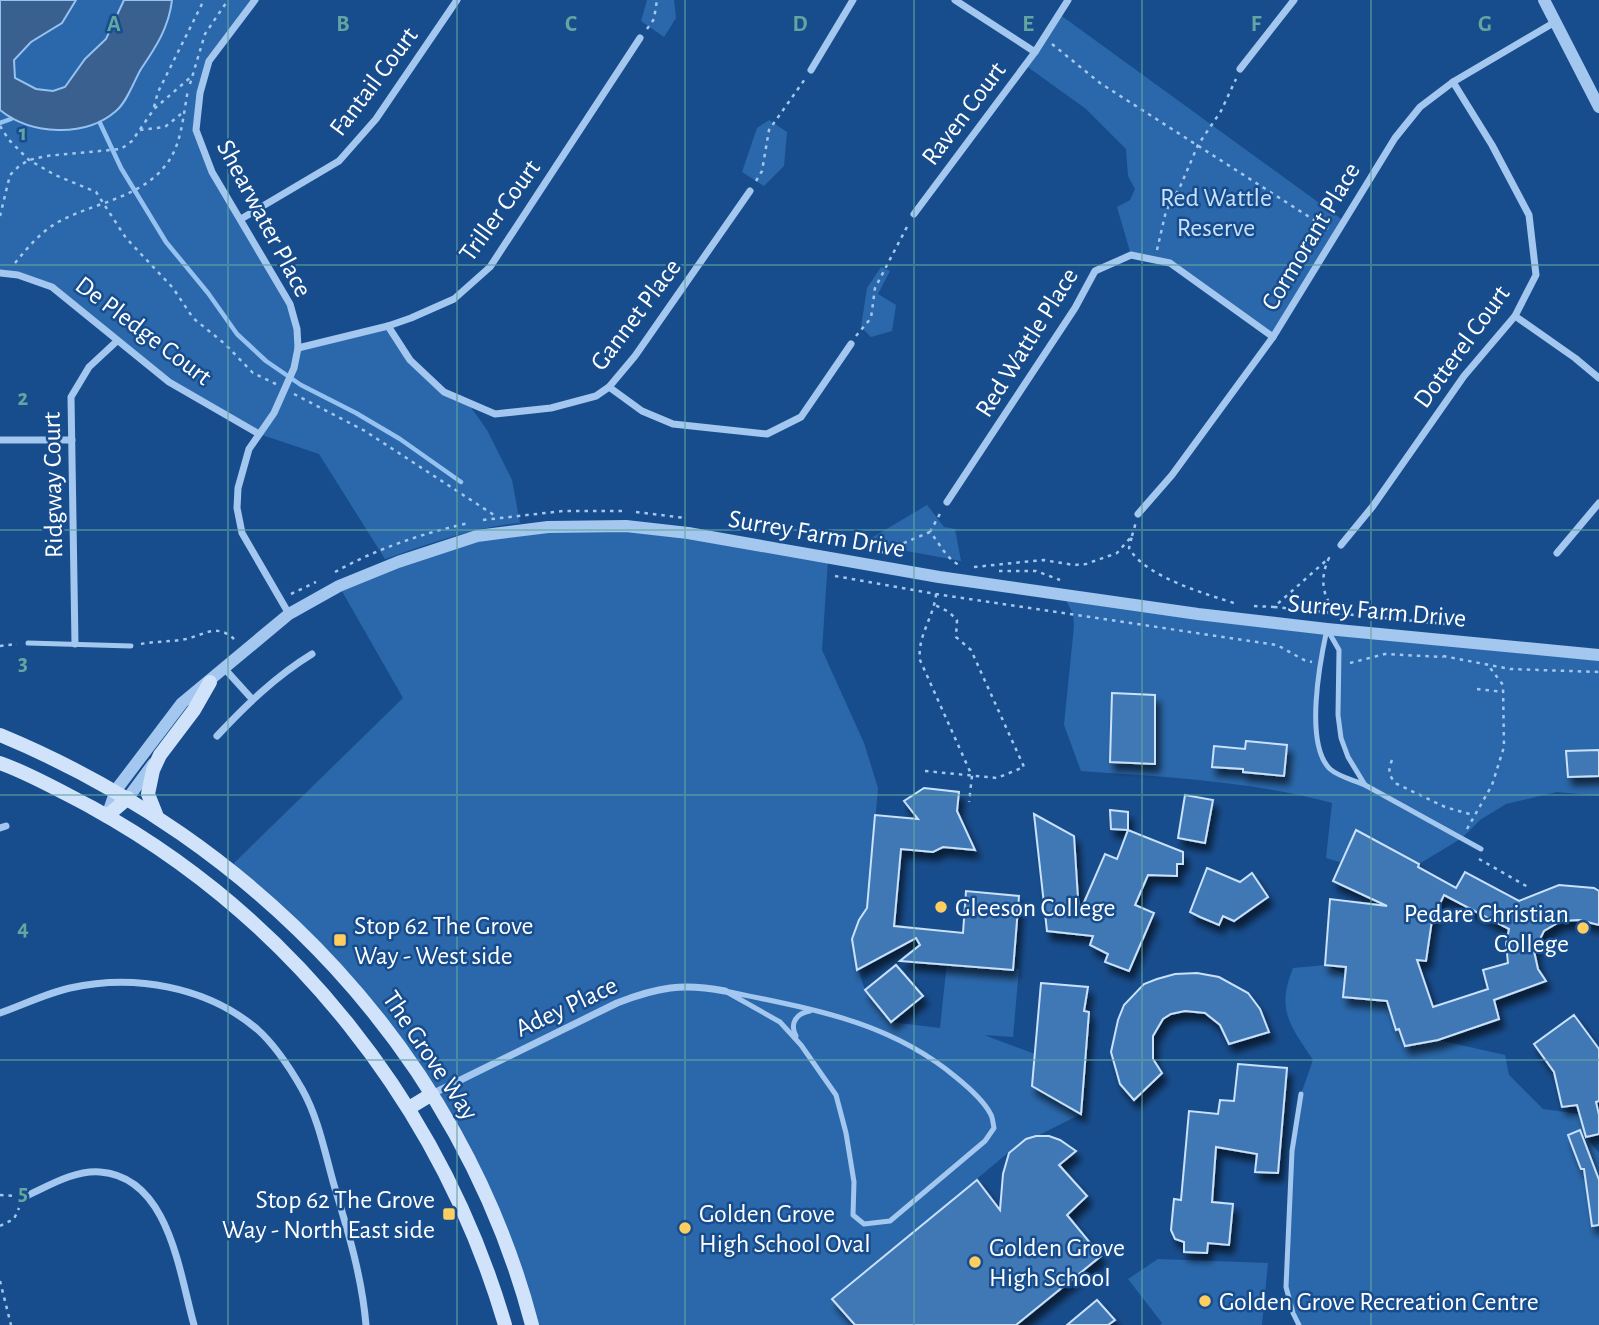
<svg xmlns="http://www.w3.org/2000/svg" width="1599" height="1325" font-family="'Alegreya Sans',sans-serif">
  <defs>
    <filter id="shadow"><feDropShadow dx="4.5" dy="8" stdDeviation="3.5" flood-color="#0009"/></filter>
  </defs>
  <rect width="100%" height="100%" fill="#184d8d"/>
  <g fill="#2b68ab" fill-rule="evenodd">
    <path d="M0 0H255L209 61 196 130 215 177 290 304 298 348 388 326 410 360 444 392 467 402 487 430 512 480 520 523C473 527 429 544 385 559L319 454 259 434 169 382 52 287 0 273Z"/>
    <path d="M647 0H674L676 18 664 37 641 21Z"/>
    <path d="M1059 14 1344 221 1273 337 1170 263 1131 255 1117 207 1130 200 1135 189 1128 176 1126 149 1086 109 1025 65Z"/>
    <path d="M769 120 787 132 784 166 764 186 742 172 757 128Z"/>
    <path d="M881 267 890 271 878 294 896 305 892 331 871 337 861 327 867 288Z"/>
    <path d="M927 505 944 527 955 529 961 561 863 543Z"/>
    <path d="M626 526 828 560 822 650 864 743 878 788 867 914 863 913 852 939 854 957 865 990 891 1022 940 1028 947 962 1019 969 1013 1037 984 1035 1035 1054 1033 1086 1081 1114 1015 1147 833 1299 855 1325H531L452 1125 355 989 229 868 403 698 339 586 477 536Z"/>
    <path d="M1064 596 1599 655V796L1557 792 1506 804 1480 820 1462 838 1419 864 1356 831 1340 862 1326 858 1332 803C1251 781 1165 777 1081 771L1064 725 1074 626 1073 614ZM1328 630 1339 650 1341 738 1364 784C1354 779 1338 775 1330 768 1305 747 1321 659 1328 630Z"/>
    <path d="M1325 965 1346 974 1370 999 1388 1005 1405 1046 1438 1040 1505 1055 1509 1075 1543 1109 1580 1114 1586 1137 1599 1153V1325H1300L1286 1287 1292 1151 1301 1094 1313 1060C1290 1025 1276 1010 1293 968Z"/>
    <path d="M1158 1259 1268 1263 1262 1325H1160L1162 1323 1128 1279Z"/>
  </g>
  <path fill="#39608e" stroke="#96c2f1" stroke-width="2" d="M0 0H76L62 23 31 42 14 60 15 78 36 89 53 91 65 87 85 59 106 39 124 0H172C169 27 156 47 141 69 134 81 127 102 116 111 85 138 31 135 0 110Z"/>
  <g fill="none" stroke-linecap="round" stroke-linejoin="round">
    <g stroke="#96c2f1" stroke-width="4.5">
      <path d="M0 123 11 119"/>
      <path d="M100 123 121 168 166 242 208 293 237 334 266 361 301 385 356 413 400 439 461 482"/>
    </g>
  </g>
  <g fill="#4177b5" stroke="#c9e1fa" stroke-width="2" fill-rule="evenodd" filter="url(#shadow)">
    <path d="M1112 693 1155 695V764L1110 762Z"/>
    <path d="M1246 741 1287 745 1284 776 1243 772V769L1212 767 1214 746 1245 749Z"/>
    <path d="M1599 750V776L1568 777 1566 751Z"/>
    <path d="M924 788 959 792 957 811 975 850 943 847 933 852 901 849 894 926 963 933 966 891 1019 896 1013 970 900 961 920 945 916 938 857 970 852 939 859 920 867 908 875 815 918 819 904 801Z"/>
    <path d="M1185 795 1213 800 1205 843 1178 838Z"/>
    <path d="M1110 810 1128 812V830L1111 829Z"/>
    <path d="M1034 814 1074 836 1079 914 1105 854 1117 859 1128 830 1183 852V864H1177V876L1148 875 1135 905 1154 913 1129 971 1105 962 1108 954 1090 945 1093 936 1047 931Z"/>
    <path d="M1356 830 1419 864 1418 867 1456 888 1465 872 1519 901 1559 885 1594 888 1599 891V925L1579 920 1561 921 1544 931 1534 951 1538 969 1546 981 1494 1000 1499 1019 1438 1040 1405 1046 1399 1029 1396 1030 1387 1001 1343 997 1346 967 1325 965 1330 899 1387 906 1333 881ZM1444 895 1509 929 1506 944 1508 963 1483 970 1488 989 1433 1007 1417 960 1426 961 1432 920Z"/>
    <path d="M1207 868 1240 882 1252 873 1268 897 1234 921 1223 916 1219 925 1200 917 1190 912Z"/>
    <path d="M896 965 923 996 891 1022 865 990Z"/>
    <path d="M1197 973 1219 977 1248 993 1260 1009 1269 1032 1229 1044 1220 1025 1205 1013 1185 1011 1171 1014 1163 1019 1153 1036V1059L1162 1073 1134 1100 1120 1084 1111 1052 1118 1020 1124 1005 1144 984 1157 979 1175 974Z"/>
    <path d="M1041 983 1088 987 1084 1011 1089 1012 1081 1114 1032 1086Z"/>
    <path d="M1574 1015 1599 1049V1101L1596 1102 1599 1115V1134L1586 1137 1577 1105 1562 1107 1554 1072 1534 1044Z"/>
    <path d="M1238 1064 1287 1068 1278 1173 1255 1172 1257 1154 1216 1147 1212 1202 1233 1204 1229 1245 1208 1243 1207 1253 1184 1252V1242L1175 1239 1171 1230 1174 1199 1181 1200 1189 1111 1218 1114 1220 1100 1234 1101Z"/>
    <path d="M1580 1130 1599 1180V1225L1592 1226 1584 1169H1581L1568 1135Z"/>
    <path d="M1036 1136H1049L1060 1140 1076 1151 1059 1165 1087 1196 1067 1215 1101 1256 1016 1325H855L832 1299 977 1180 1000 1210 1003 1174 1009 1153 1026 1139Z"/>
    <path d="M1097 1300 1115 1320 1108 1325H1067Z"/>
  </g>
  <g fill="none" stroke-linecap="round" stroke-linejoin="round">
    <g stroke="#a3c7ee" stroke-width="2.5" stroke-dasharray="3.5 5" stroke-linecap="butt">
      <path d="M647 29 654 19 657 0"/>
      <path d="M1052 44 1100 83 1328 229"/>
      <path d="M190 84 205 34 228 0"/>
      <path d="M154 107 158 92 204 0"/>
      <path d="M0 126 9 140 29 160 55 175 96 192 126 238 173 288 193 318 225 344 253 373 276 384"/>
      <path d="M140 130 165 127 181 114"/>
      <path d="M756 181 762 171 769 130 805 79"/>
      <path d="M0 216 10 175 19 166 29 160 46 156 121 149 132 141 154 109 192 76"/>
      <path d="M1157 250 1166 211 1180 187 1198 145 1221 111 1236 79"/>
      <path d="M15 263C29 246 42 230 62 220 95 203 141 197 165 166 182 146 183 115 188 90"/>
      <path d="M856 336 871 318 875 288 909 223"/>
      <path d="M294 394 365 431 497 517"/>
      <path d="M636 512 685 518"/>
      <path d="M483 520 563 511H626"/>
      <path d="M930 532 942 510"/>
      <path d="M1132 536 1136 522"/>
      <path d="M880 553 930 532C941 545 946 559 961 566"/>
      <path d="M974 567 1043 560 1074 565 1086 564 1117 553 1132 536 1129 548C1145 577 1206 594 1237 604"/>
      <path d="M999 571H1036L1060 580"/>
      <path d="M335 572C376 549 423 533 469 523"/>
      <path d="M835 576 936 594 1277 645 1304 660 1312 662"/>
      <path d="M291 594 316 582"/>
      <path d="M936 594C934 617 917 636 920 660L972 776 969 802"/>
      <path d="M1254 606 1274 607 1329 558C1319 579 1322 600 1340 615"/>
      <path d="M1274 607 1445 624"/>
      <path d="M141 644C156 641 172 642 186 639 207 634 218 622 237 642"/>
      <path d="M0 646 17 644"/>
      <path d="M1443 656 1510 669 1599 672"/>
      <path d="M1350 663 1385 654 1443 657"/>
      <path d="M1477 689 1504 692"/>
      <path d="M1392 760C1388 770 1388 776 1397 784L1445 807 1473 815"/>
      <path d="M925 771 997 778 1024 767 971 650 956 637 957 620 949 612 935 605"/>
      <path d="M1467 829 1492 785 1504 747 1503 685 1488 665"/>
      <path d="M1479 859 1528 887"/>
      <path d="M0 1195 15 1196"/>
      <path d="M0 1226 14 1219 19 1208"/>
      <path d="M0 1281 11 1325"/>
    </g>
    <g stroke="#a3c7ee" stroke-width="5">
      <path d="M1327 629 1339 650 1338 715 1341 738 1348 757 1365 785C1354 780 1339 777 1330 769 1304 744 1320 661 1327 629Z"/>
      <path d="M28 643 131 646"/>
      <path d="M1365 785 1481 849"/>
      <path d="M725 991C810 1009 888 1020 957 1078 968 1087 983 1100 990 1113 993 1117 993 1124 994 1128L985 1141 890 1221 864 1224 853 1215 854 1182 846 1133 836 1095 801 1045 780 1022Z"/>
      <path d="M796 1036C789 1023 797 1013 810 1011"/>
      <path d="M1299 1325 1293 1313 1286 1287 1292 1151 1301 1094"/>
    </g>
    <g stroke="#a3c7ee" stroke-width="7">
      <path d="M255 0 209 61 200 93 196 130 212 172 290 304 297 329 298 348 294 368 274 413 249 449 238 488 237 508 242 533 289 614"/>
      <path d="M955 0 1035 52"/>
      <path d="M1240 69 1294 0"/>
      <path d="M811 70 853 0"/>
      <path d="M914 214 1035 52 1068 0"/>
      <path d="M241 219 339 161 376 119 457 0"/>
      <path d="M0 273 18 275 52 287 169 382 259 434"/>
      <path d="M1515 316 1575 358 1599 378"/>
      <path d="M388 326 410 360 444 392 495 414 551 408 596 396 609 387 635 356 750 191"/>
      <path d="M298 348 388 326 411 318 454 299 490 267 640 38"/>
      <path d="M609 387 642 411 673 424 767 434 801 417 851 344"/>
      <path d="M0 440H72"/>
      <path d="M947 502 1075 308 1095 271 1131 255 1170 263 1273 337"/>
      <path d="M1138 514 1172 475 1273 337 1395 138 1420 107 1453 82 1555 22"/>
      <path d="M1341 545 1373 506 1464 376 1515 316 1536 275 1529 215 1492 145 1453 82"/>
      <path d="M1557 553 1599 503"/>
      <path d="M75 644 71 397 89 367 117 341"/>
      <path d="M224 668 252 699"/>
      <path d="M217 736C246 705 276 676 312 654"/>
      <path d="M0 828 6 826"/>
      <path d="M0 1013C23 1005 47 993 70 988 134 974 206 986 257 1029 275 1045 290 1068 302 1089 318 1117 325 1153 334 1185 348 1231 362 1277 366 1325"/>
      <path d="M432 1094 617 1003C658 987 682 983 725 991"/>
      <path d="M24 1197C47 1187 73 1170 100 1172 169 1177 179 1272 194 1325"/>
    </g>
    <g stroke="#a3c7ee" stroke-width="12">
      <path d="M1544 0 1599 107"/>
      <path d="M128 798 153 764"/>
      <path d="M107 816 116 790 182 703 289 614 339 586 398 562 477 536 548 527 626 526 688 533 939 577 1198 614 1327 629 1599 655"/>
    </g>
    <g stroke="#d0e3fa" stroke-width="14">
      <path d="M0 735C256 841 461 1054 532 1325"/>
      <path d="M0 763C31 774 62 792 91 807 291 917 441 1106 505 1325"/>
      <path d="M156 814 148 794 153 770 160 755 194 710 210 682"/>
      <path d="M107 816 128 798"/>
      <path d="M409 1108 432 1094"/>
    </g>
  </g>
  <path fill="none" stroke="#63a6a1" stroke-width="2" stroke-opacity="0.55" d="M228 0V1325M457 0V1325M685 0V1325M914 0V1325M1142 0V1325M1371 0V1325M0 265H1599M0 530H1599M0 795H1599M0 1060H1599"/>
  <g fill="#ffce61" stroke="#184d8d" stroke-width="2.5">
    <circle cx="941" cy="907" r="7"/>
    <circle cx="1583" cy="928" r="7"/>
    <rect x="333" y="933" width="14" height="14" rx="3.5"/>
    <rect x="442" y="1207" width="14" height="14" rx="3.5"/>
    <circle cx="685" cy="1228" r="7"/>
    <circle cx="975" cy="1262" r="7"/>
    <circle cx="1205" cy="1301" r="7"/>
  </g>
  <g text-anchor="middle" stroke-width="5" stroke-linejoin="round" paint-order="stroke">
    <g font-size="26" fill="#fff" stroke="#184d8d">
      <text transform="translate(373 81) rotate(-53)" y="9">Fantail Court</text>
      <text transform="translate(963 113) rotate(-53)" y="9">Raven Court</text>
      <text transform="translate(499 210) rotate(-54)" y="9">Triller Court</text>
      <text transform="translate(265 218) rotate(62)" y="9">Shearwater Place</text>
      <text transform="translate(1310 236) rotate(-59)" y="9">Cormorant Place</text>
      <text transform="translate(635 314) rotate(-53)" y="9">Gannet Place</text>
      <text transform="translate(144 330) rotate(37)" y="9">De Pledge Court</text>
      <text transform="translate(1026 342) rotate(-58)" y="9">Red Wattle Place</text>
      <text transform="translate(1461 346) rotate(-54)" y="9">Dotterel Court</text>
      <text transform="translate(52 485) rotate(-91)" y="9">Ridgway Court</text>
      <text transform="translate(817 533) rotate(10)" y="9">Surrey Farm Drive</text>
      <text transform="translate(1377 610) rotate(5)" y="9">Surrey Farm Drive</text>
      <text transform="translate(566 1006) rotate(-25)" y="9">Adey Place</text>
      <text transform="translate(431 1055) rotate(56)" y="9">The Grove Way</text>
    </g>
    <g font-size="26" fill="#c9e1fa" stroke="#184d8d">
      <text x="1216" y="206">Red Wattle<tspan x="1216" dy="30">Reserve</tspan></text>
    </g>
    <g font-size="26" fill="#fff" stroke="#184d8d" text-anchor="start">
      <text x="955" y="916">Gleeson College</text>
      <text x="1569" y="922" text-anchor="end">Pedare Christian<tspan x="1569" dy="30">College</tspan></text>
      <text x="354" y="934">Stop 62 The Grove<tspan x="354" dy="30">Way - West side</tspan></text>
      <text x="435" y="1208" text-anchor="end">Stop 62 The Grove<tspan x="435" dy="30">Way - North East side</tspan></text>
      <text x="699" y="1222">Golden Grove<tspan x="699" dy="30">High School Oval</tspan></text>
      <text x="989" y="1256">Golden Grove<tspan x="989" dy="30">High School</tspan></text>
      <text x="1219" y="1310">Golden Grove Recreation Centre</text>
    </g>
  </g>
  <g font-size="23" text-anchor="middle" font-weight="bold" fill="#63a6a1" stroke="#184d8d" stroke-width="5" stroke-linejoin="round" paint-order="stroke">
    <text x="114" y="31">A</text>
    <text x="343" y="31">B</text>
    <text x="571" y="31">C</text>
    <text x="800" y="31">D</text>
    <text x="1028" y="31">E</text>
    <text x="1256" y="31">F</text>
    <text x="1485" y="31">G</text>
    <text x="23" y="140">1</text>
    <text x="23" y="405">2</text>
    <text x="23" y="670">3</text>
    <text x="23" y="935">4</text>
    <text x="23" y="1200">5</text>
  </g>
</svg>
